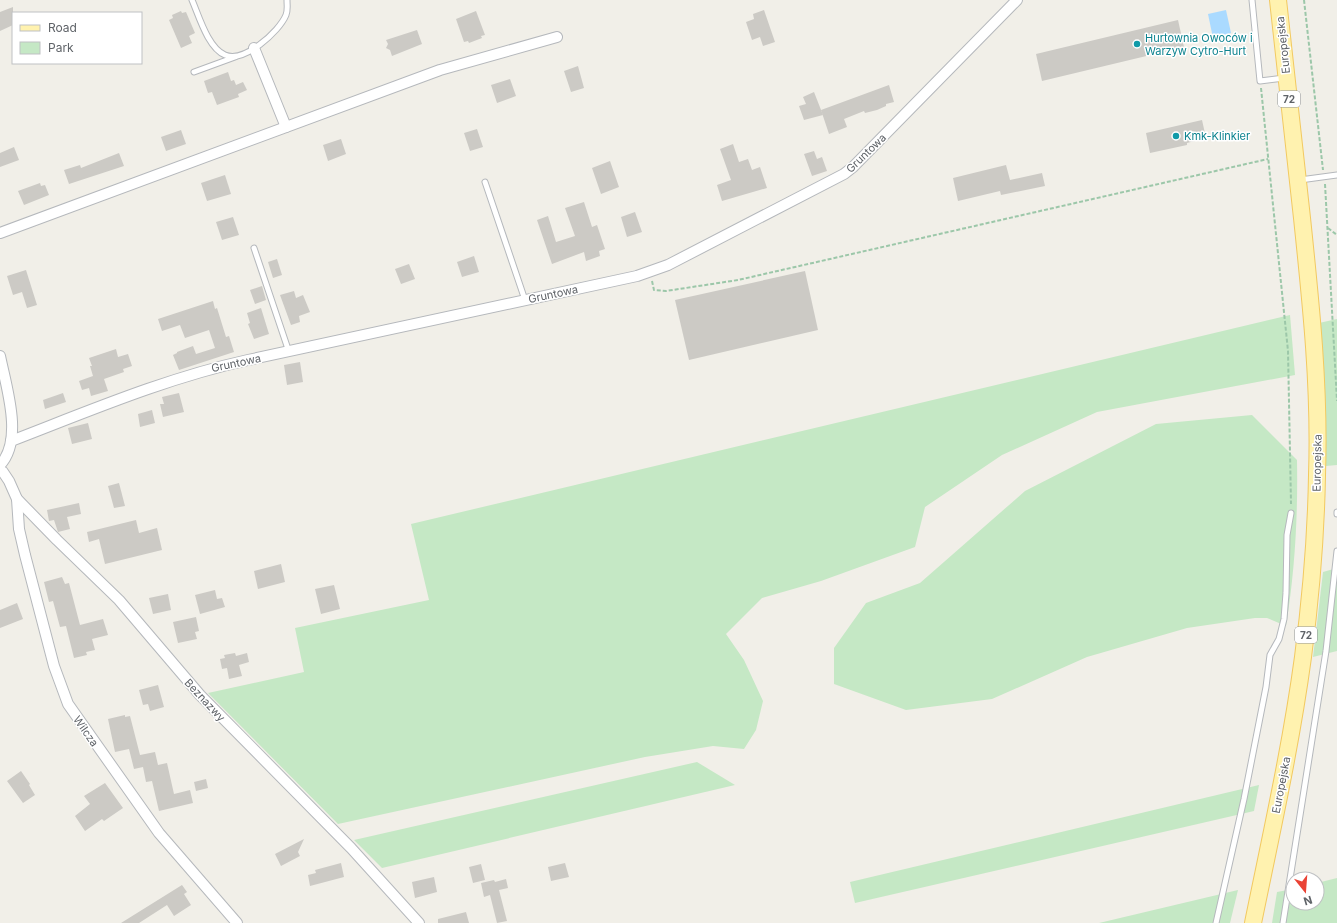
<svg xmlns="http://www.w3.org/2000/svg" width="1337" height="923" font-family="Inter,sans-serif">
  <rect width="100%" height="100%" fill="#f1efe8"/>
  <g fill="#c5e8c5">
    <path d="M1290 315 1295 375 1097 412 1002 455 925 507 915 547 821 581 762 598 726 634 744 660 763 701 756 730 744 749 713 746 645 757 338 824 208 693 304 672 295 628 429 600 411 524Z"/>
    <path d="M1337 319V465L1326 466 1324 396 1319 323Z"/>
    <path d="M1252 415 1297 460C1298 515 1295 571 1286 626L1267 618H1255L1187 628 1087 657 992 699 906 710 834 684V648L866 603 920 583 1025 491 1156 424Z"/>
    <path d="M1337 568V651L1313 657 1323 572Z"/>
    <path d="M697 762 735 785 382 868 354 840Z"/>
    <path d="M1259 785 1254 811 855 903 850 882Z"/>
    <path d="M1337 878V923H1272L1277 892 1293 889V903H1317V883Z"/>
    <path d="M1238 890 1230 923H1099Z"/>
  </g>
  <path fill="#aadaff" d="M1226 10 1231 33 1213 38 1208 14Z"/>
  <g fill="#cccac5">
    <path d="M13 7V25L0 31V12Z"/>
    <path d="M764 10 775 42 763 46 760 37 752 40 746 22 754 19 753 14Z"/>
    <path d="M181 11 182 13 186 12 195 33 189 36 192 43 181 48 169 20 173 18 172 15Z"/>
    <path d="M476 11 485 35 481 36 482 38 469 43 468 41 464 42 456 19Z"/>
    <path d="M1178 20 1184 47 1042 81 1036 54Z"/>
    <path d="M417 30 422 44 392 56 390 50 386 48 388 44 386 40Z"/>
    <path d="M578 66 584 88 571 92 564 71Z"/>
    <path d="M228 72 231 81 234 80 236 85 243 82 247 90 238 94 239 97 217 105 212 92 208 93 204 81Z"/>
    <path d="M510 79 516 96 497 103 491 85Z"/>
    <path d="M889 85 894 102 886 104V106L877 110 865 113 864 111 844 119 847 127 829 134 821 110Z"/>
    <path d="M814 92 823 115 804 120 799 106 806 104 803 97Z"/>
    <path d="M1202 120 1206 138 1187 143V145L1150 153 1146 133Z"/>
    <path d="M477 129 483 147 470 151 464 133Z"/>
    <path d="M181 130 186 144 166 151 161 137Z"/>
    <path d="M341 139 346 154 328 161 323 145Z"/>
    <path d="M733 144 739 162 748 159 752 170 760 167 767 188 722 201 717 185 731 180 720 149Z"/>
    <path d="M14 147 19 160 0 167V153Z"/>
    <path d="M814 151 817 159 822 157 827 171 812 176 804 154Z"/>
    <path d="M119 153 124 166 69 184 64 170 80 165 81 168Z"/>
    <path d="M610 161 619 187 601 194 592 168Z"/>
    <path d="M1006 165 1010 180 1042 173 1045 186 1001 195 1000 191 958 201 953 178Z"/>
    <path d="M225 175 231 194 207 201 201 183Z"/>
    <path d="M40 183 41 186 45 185 49 195 24 205 18 191Z"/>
    <path d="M584 202 592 227 597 225 605 249 599 251 600 256 586 261 584 252 552 264 537 220 548 216 556 242 575 236 565 208Z"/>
    <path d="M635 212 642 232 627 237 621 217Z"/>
    <path d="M233 217 239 235 222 240 216 222Z"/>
    <path d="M474 256 479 272 462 277 457 262Z"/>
    <path d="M277 259 282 275 273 278 268 262Z"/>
    <path d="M409 264 415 279 401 284 395 269Z"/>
    <path d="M26 270 37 305 27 308 22 292 13 295 7 276Z"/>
    <path d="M805 271 818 330 689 360 675 300Z"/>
    <path d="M262 286 266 300 255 304 250 290Z"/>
    <path d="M294 291 296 298 303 295 310 312 299 316 300 322 291 325 280 295Z"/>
    <path d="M213 301 215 309 217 308 226 337 229 336 234 352 179 370 173 355 177 353V352L193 346 196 354 215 348 209 330 185 338 180 325 162 331 158 319Z"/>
    <path d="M261 308 269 334 254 339 248 324 250 323 247 313Z"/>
    <path d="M116 349 118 357 128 354 132 366 123 369 124 372 104 379 108 391 91 396 89 388 82 390 79 381 93 376 90 366H92L89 358Z"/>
    <path d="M300 362 303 382 287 385 284 365Z"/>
    <path d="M63 393 66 402 45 409 43 400Z"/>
    <path d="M179 393 184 412 163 417 160 404H164L162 397Z"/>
    <path d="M152 410 155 423 140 427 138 414Z"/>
    <path d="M88 423 92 439 72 444 68 428Z"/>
    <path d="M119 483 125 506 114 508 108 486Z"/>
    <path d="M79 503 81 514 67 517 70 529 58 532 54 520 49 521 47 510Z"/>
    <path d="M136 520 139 533 157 528 162 550 105 564 99 539 89 542 87 532Z"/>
    <path d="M281 564 285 582 258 589 254 571Z"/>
    <path d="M62 577 65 584 69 583 80 625 103 619 108 635 92 639 95 650 86 652 87 655 74 658 66 626 60 627 53 601 49 602 44 582Z"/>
    <path d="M334 585 340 609 321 614 315 589Z"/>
    <path d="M215 590 217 599 222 598 225 607 200 614 195 595Z"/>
    <path d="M168 594 171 610 153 614 149 598Z"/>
    <path d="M17 603 23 619 0 628V610Z"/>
    <path d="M196 617 199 631 195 632 197 639 178 643 173 622Z"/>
    <path d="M235 653 236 656 247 653 249 662 239 665 242 676 229 679 227 668 222 669 220 659 225 658 224 655Z"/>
    <path d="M158 685 164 707 150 711 148 704 143 705 139 690Z"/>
    <path d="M125 715V717L130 716 140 755 155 752 158 765 167 763 174 794 190 790 193 803 159 811 152 781 146 782 143 767 134 769 129 749 115 752 108 719Z"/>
    <path d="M21 771 30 784 29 785 35 795 23 803 7 781Z"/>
    <path d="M206 779 208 788 196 791 194 782Z"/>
    <path d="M105 783 123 808 104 821 102 819 85 831 75 816 90 804 84 796Z"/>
    <path d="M304 839 298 852 300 856 281 866 275 854Z"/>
    <path d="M341 863 344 877 310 886 308 875 316 873 315 870Z"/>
    <path d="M565 863 569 877 551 881 548 867Z"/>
    <path d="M481 864 485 880 473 883 469 867Z"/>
    <path d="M434 877 437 892 415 898 412 882Z"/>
    <path d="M506 879 508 888 499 890 507 921 497 923 490 895 484 897 481 883 494 880 495 882Z"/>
    <path d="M182 885 187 892 184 894 191 905 174 916 167 905 139 923H121Z"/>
    <path d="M466 912 469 923H438V919Z"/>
  </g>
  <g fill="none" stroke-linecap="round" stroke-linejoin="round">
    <g stroke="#b5b8bc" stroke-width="7">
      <g id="service">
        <path d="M192 0C199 16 208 48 225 55 244 63 279 32 286 15 288 10 287 6 287 0"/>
        <path d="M1252 0 1260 81 1284 78"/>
        <path d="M194 72 235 57"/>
        <path d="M1300 180 1337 175"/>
        <path d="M485 182 525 300"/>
        <path d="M254 248 289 352"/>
        <path d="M1337 512V514"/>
        <path d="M1216 923 1244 799 1266 687 1270 655 1279 639 1284 619 1286 593 1287 535 1291 513"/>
        <path d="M1283 923 1326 651 1337 551"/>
      </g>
    </g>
    <g stroke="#b5b8bc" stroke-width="12">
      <g id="minor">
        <path d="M254 48 286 127"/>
        <path d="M0 233 440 70 557 37"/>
        <path d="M0 356C6 386 24 440 0 465"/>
        <path d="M11 441C89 411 166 378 248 360L637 276 668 265 844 174 853 167 1017 0"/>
        <path d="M0 470 3 472 9 481 17 499 57 540 119 600 200 695 351 848 419 923"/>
        <path d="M17 499 19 529 25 555 54 666 68 704 159 833 237 923"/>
      </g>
    </g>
    <g stroke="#f2c960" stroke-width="18">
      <path id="primary" d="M1253 923C1271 835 1291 746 1303 657 1311 596 1316 536 1317 475 1320 389 1311 304 1302 218 1294 146 1286 73 1278 0"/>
    </g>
    <g stroke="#9cc7a9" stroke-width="2" stroke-dasharray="4 2" stroke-linecap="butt">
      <path d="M1304 0 1323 170"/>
      <path d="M1261 88 1288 351 1291 504"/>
      <path d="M1325 184 1337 401"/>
      <path d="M1328 228 1337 235"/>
      <path d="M652 281 654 290 666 291 738 280 1268 159"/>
    </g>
    <use href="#service" stroke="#fff" stroke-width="5"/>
    <use href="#minor" stroke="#fff" stroke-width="10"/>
    <use href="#primary" stroke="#fff2af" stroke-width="16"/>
  </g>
  <g fill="#0f9aa8" stroke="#fff" stroke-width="1.5">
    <circle cx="1137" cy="44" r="4"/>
    <circle cx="1176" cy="136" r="4"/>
  </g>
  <g text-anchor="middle" stroke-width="3" stroke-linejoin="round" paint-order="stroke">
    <g fill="#fff" stroke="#8f9295" stroke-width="1">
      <rect x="1278" y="91" width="22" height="16" rx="3"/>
      <rect x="1295" y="627" width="22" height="16" rx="3"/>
    </g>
    <g font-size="10" font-weight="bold" fill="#5f6368">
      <text x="1289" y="103">72</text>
      <text x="1306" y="639">72</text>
    </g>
    <g font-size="11" fill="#0d838f" stroke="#fff" text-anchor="start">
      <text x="1145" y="42">Hurtownia Owoców i<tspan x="1145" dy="13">Warzyw Cytro-Hurt</tspan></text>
      <text x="1184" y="140">Kmk-Klinkier</text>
    </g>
    <g font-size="11" fill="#5f6368" stroke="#fff">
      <text transform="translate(1283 45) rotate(-96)" y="4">Europejska</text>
      <text transform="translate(866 153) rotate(-44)" y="4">Gruntowa</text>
      <text transform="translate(553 294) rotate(-12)" y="4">Gruntowa</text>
      <text transform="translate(236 363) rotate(-12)" y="4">Gruntowa</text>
      <text transform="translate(1317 463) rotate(-89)" y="4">Europejska</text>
      <text transform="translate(205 700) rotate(47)" y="4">Beznazwy</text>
      <text transform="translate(86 731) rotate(55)" y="4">Wilcza</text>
      <text transform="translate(1281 785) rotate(-79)" y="4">Europejska</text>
    </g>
  </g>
  <rect x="12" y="12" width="130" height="52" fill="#ffffff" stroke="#bfc1c3"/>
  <rect x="20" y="25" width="20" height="6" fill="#fff2af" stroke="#bfc1c3"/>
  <text x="48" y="32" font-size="12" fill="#5f6368">Road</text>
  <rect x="20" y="42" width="20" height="12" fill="#c5e8c5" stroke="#bfc1c3"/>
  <text x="48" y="52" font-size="12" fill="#5f6368">Park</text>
  <g transform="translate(1305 891) rotate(163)"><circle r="19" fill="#ffffff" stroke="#bfc1c3"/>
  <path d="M0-3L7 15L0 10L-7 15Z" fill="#ea4335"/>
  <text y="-6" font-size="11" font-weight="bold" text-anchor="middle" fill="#5f6368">N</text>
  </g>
</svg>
